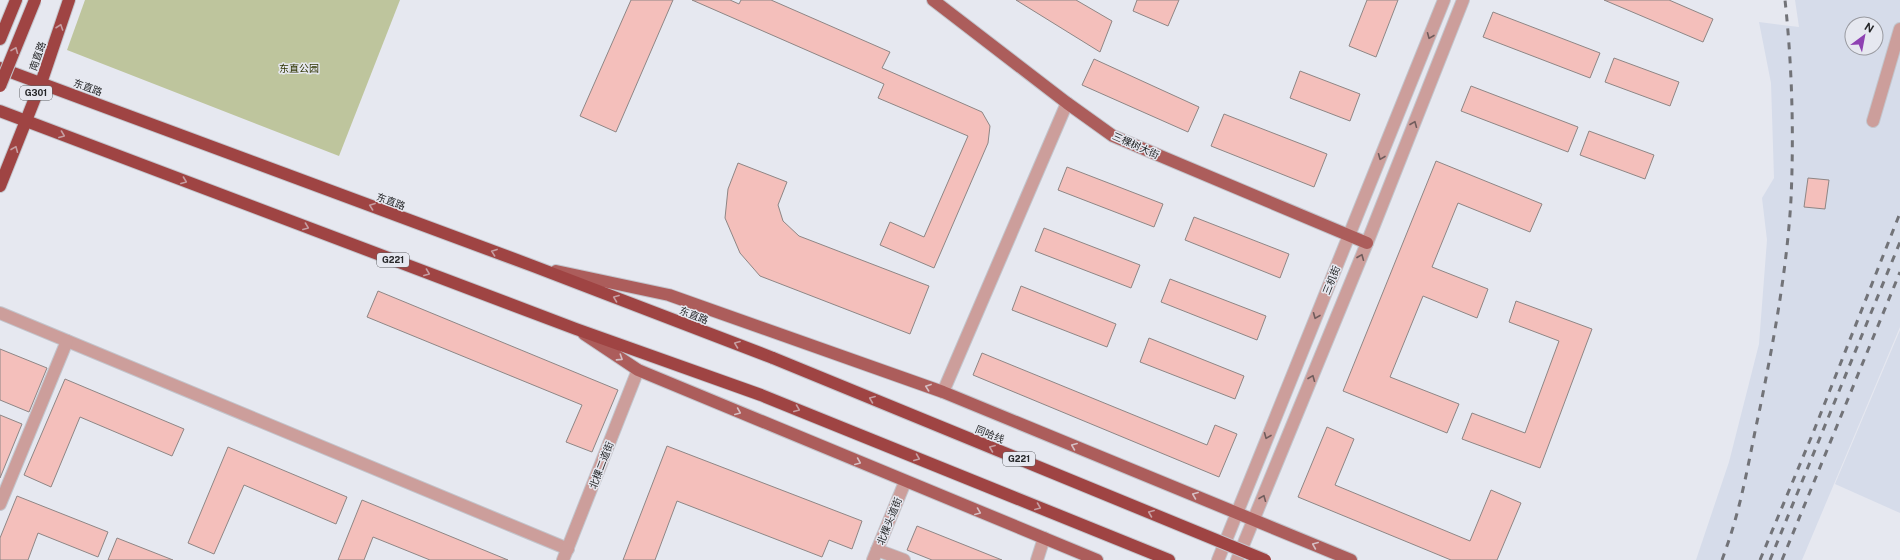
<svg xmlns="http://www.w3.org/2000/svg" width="1900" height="560" font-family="'Public Sans','Noto Sans SC',sans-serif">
  <rect width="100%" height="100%" fill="#e6e8f0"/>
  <g fill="#d6dcea" fill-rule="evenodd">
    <path d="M1795 0H1900V327L1802 560H1696L1729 462 1759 344 1767 240 1762 198 1774 178 1771 83 1759 22 1799 27ZM1852 24H1876V48H1852Z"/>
    <path d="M1900 330V513L1835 484Z"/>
  </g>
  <path fill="#bec59d" d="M85 0H400L339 156 67 50Z"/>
  <g fill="#f4bfbb" stroke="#8e8685">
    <path d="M631 0H673L616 132 580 116Z"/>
    <path d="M692 0H730L739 4 741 0H771L890 52 882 68 982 112 990 126 988 143 934 268 880 245 890 222 924 237 968 136 878 98 884 84Z"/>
    <path d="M1016 0H1076L1112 21 1100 52Z"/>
    <path d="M1137 0H1179L1168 26 1133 11Z"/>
    <path d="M1367 0H1398L1376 57 1349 46Z"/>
    <path d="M1604 0H1669L1713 19 1703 42Z"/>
    <path d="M1493 12 1600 53 1590 78 1483 37Z"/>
    <path d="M1614 58 1679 82 1670 106 1605 82Z"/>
    <path d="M1094 59 1199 107 1188 132 1082 85Z"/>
    <path d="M1300 71 1360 94 1350 121 1290 98Z"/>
    <path d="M1471 86 1578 127 1568 152 1461 111Z"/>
    <path d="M1224 114 1327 154 1314 187 1211 146Z"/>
    <path d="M1589 131 1654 155 1645 179 1580 155Z"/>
    <path d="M1436 161 1542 204 1530 232 1458 203 1432 267 1488 289 1477 318 1423 296 1390 377 1459 404 1447 433 1343 391Z"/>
    <path d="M738 163 787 182 778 205 783 221 799 236 929 286 910 334 760 276 740 253 725 218 728 189Z"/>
    <path d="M1067 167 1163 204 1154 227 1058 190Z"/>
    <path d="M1808 178 1829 180 1825 209 1804 207Z"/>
    <path d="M1194 217 1289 254 1280 278 1185 240Z"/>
    <path d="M1044 228 1140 265 1131 288 1035 251Z"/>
    <path d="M1170 279 1266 316 1257 340 1161 302Z"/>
    <path d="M1021 286 1116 324 1107 347 1012 310Z"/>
    <path d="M378 291 618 390 592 452 566 442 582 405 367 317Z"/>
    <path d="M1516 301 1592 329 1540 468 1462 439 1472 413 1525 433 1559 341 1509 322Z"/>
    <path d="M1149 338 1244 376 1235 399 1140 362Z"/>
    <path d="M0 349 47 368 29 412 0 400Z"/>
    <path d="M982 353 1207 445 1215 425 1237 434 1219 477 973 375Z"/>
    <path d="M65 379 184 429 172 456 80 417 51 487 24 475Z"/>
    <path d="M0 415 22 424 0 478Z"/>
    <path d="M1327 427 1354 439 1335 485 1470 541 1491 490 1521 503 1497 560H1451L1298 497Z"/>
    <path d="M667 446 862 521 852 549 829 540 822 557 677 501 655 560H623Z"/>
    <path d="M228 447 347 497 336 524 244 485 214 554 188 543Z"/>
    <path d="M17 496 108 532 98 557 38 533 28 560H0V538Z"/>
    <path d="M362 500 508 560H430L373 537 364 560H338Z"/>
    <path d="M917 526 1002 560H932L907 550Z"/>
    <path d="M117 538 173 560H108Z"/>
  </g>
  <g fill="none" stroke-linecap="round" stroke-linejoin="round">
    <g stroke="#c3c5cc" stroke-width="14">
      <g id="minor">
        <path d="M1873 121 1900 29"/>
        <path d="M0 313 568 549"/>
        <path d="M943 392 1067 103"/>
        <path d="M0 504 67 341"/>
        <path d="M877 550 904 560"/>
        <path d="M563 560 638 370"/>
        <path d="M873 560 905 482"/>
        <path d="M1037 560 1044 538"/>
        <path d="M1218 560 1444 0"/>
        <path d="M1237 560 1367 243 1463 0"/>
      </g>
    </g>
    <g stroke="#c3c5cc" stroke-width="14">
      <g id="major">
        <path d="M933 0 1067 103 1113 136 1367 243"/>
        <path d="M556 271 669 295 943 392 1351 560"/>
        <path d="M584 334 638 370 1097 560"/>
      </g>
    </g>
    <g stroke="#c3c5cc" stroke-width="14">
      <g id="highway">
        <path d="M0 39 16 0"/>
        <path d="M0 68 533 266 773 358"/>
        <path d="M0 111 576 329 761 395 1169 560"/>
        <path d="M0 186 41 83 69 0"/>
      </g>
    </g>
    <use href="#minor" stroke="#cc9e9b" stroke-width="12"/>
    <use href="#major" stroke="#ac5d5b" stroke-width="12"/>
    <use href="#highway" stroke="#9f4443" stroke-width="12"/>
    <g stroke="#727378" stroke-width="3" stroke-dasharray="7 7" stroke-linecap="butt">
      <path d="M1722 560C1727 546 1732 532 1736 517 1746 481 1752 444 1760 408 1774 339 1787 269 1791 199 1794 133 1792 65 1785 0"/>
      <path d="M1760 560 1813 433 1900 213"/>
      <path d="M1770 560 1900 242"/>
      <path d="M1782 560 1900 272"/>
    </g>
    <g stroke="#c3c5cc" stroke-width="14" stroke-linecap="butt">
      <g id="highway-bridge">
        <path d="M0 86 35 0"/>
        <path d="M773 358 1265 560"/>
      </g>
    </g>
    <use href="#highway-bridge" stroke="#9f4443" stroke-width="12"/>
  </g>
  <defs><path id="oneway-chevron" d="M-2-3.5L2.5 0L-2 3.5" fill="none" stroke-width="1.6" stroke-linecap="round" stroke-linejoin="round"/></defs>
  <g stroke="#c69ea2">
    <use href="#oneway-chevron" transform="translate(60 27) rotate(-71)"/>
    <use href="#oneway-chevron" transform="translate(15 50) rotate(-68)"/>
    <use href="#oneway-chevron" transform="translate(62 135) rotate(21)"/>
    <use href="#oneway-chevron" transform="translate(15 149) rotate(-68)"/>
    <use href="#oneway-chevron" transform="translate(184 181) rotate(21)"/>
    <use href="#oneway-chevron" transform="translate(372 206) rotate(-160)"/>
    <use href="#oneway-chevron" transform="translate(306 227) rotate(21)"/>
    <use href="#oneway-chevron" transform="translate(494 252) rotate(-160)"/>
    <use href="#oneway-chevron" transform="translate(427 273) rotate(21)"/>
    <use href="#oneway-chevron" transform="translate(616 298) rotate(-159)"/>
    <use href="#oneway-chevron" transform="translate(737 344) rotate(-159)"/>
    <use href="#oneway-chevron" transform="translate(872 399) rotate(-158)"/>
    <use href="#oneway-chevron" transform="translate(797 409) rotate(22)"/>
    <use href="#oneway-chevron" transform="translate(992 448) rotate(-158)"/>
    <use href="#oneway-chevron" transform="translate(917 458) rotate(22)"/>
    <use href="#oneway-chevron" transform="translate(1038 507) rotate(22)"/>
    <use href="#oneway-chevron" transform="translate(1151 513) rotate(-158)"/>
  </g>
  <g stroke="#705c5c">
    <use href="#oneway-chevron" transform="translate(1430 36) rotate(112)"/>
    <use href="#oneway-chevron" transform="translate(1414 124) rotate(-68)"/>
    <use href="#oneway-chevron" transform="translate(1381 157) rotate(112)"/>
    <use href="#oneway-chevron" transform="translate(1361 257) rotate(-68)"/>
    <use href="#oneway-chevron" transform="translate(1316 316) rotate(112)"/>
    <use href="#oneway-chevron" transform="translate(1312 378) rotate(-68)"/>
    <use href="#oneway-chevron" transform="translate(1267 436) rotate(112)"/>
    <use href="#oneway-chevron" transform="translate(1263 498) rotate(-68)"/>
  </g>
  <g stroke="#d5bec3">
    <use href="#oneway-chevron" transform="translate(620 358) rotate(33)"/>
    <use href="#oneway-chevron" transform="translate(928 387) rotate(-160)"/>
    <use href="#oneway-chevron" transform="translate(738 412) rotate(23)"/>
    <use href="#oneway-chevron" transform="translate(1074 446) rotate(-158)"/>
    <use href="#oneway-chevron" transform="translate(858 462) rotate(23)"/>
    <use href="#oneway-chevron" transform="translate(1195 495) rotate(-158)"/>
    <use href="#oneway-chevron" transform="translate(978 512) rotate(22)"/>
    <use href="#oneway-chevron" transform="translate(1315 545) rotate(-157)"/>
  </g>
  <g text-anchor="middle" stroke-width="3" stroke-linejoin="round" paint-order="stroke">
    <g fill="#e6e8f0" stroke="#5f6064" stroke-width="1">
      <rect x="20" y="86" width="32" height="14" rx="3"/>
      <rect x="377" y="253" width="32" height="14" rx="3"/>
      <rect x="1003" y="452" width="32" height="14" rx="3"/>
    </g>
    <g font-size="9" font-weight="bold" fill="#252628">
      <text x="36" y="96">G301</text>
      <text x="393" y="263">G221</text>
      <text x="1019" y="462">G221</text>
    </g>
    <g font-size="10" fill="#252628" stroke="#e6e8f0">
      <text transform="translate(37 56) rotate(-71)" y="4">南直路</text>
      <text transform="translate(88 87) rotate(20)" y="4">东直路</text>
      <text transform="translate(1136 145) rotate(24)" y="4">三棵树大街</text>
      <text transform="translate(391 201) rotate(20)" y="4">东直路</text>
      <text transform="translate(1331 280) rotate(-68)" y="4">三机街</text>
      <text transform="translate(694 315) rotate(21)" y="4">东直路</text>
      <text transform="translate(990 434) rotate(22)" y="4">同哈线</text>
      <text transform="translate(601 465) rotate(-69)" y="4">北棵二道街</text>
      <text transform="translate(889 521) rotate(-68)" y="4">北棵头道街</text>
    </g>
    <g font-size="10" fill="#2e3400" stroke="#e6e8f0">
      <text x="299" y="72">东直公园</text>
    </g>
  </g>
  <g transform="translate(1864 36) rotate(32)"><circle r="19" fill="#e6e8f0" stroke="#999aa0"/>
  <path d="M0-3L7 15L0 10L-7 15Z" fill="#8e41b2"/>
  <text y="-6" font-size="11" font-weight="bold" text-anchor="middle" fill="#252628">N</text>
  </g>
</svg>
